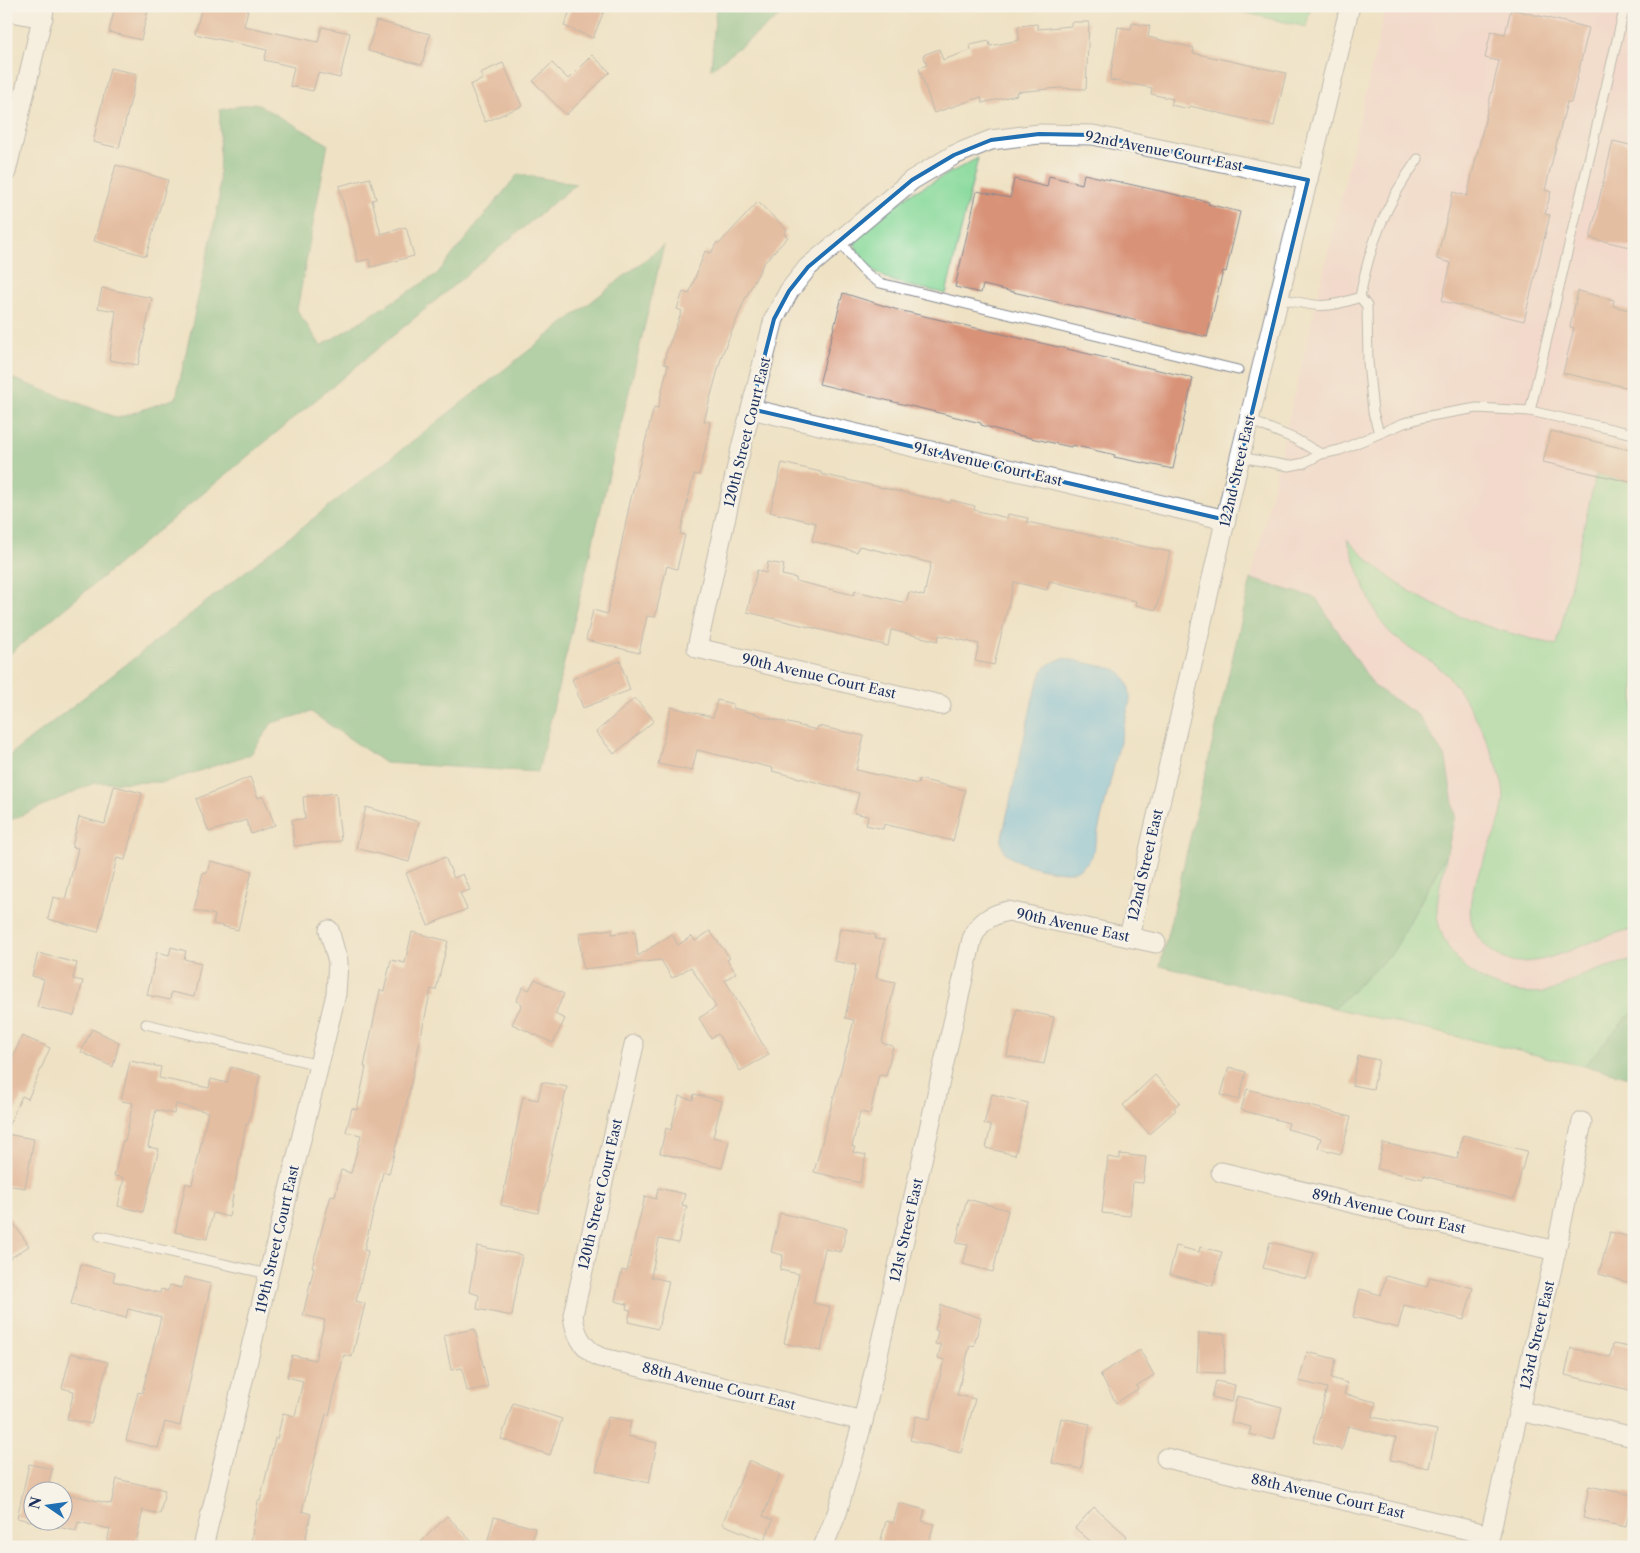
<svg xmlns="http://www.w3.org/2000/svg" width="1640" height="1553" font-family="'Libre Caslon Text',serif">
  <rect width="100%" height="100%" fill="#f7f3e8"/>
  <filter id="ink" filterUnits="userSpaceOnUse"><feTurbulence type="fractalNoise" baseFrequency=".02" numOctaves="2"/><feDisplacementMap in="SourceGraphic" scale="10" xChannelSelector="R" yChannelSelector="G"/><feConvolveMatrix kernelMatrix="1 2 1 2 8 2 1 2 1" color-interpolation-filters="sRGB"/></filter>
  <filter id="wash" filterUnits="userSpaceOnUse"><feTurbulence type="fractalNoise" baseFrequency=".0096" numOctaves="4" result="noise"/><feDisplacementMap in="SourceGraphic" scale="20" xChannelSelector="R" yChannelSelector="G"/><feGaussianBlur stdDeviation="1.12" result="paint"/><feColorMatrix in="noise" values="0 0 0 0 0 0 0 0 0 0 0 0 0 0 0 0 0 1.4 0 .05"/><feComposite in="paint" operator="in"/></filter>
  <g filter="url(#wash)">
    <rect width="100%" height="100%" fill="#efe2c4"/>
    <path fill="#f7cfd2" d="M1386 6H1634V1078L1160 966Z"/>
    <g fill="#87da9b" stroke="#51847c">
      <path d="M1217 6H1311L1306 27Z"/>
      <path d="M978 158 946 294C904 283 870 285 853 240L910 194Z"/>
      <path d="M1596 474 1634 483V929C1597 935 1557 962 1522 962 1510 963 1496 956 1488 948 1436 902 1516 835 1502 782 1492 747 1469 698 1444 672 1425 653 1398 646 1382 623 1366 598 1358 567 1347 539 1409 605 1472 625 1557 645Z"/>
      <path d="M1447 853C1444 871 1434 902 1438 921 1448 969 1497 998 1544 992 1556 991 1568 982 1579 977 1597 970 1615 964 1634 960V1010L1584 1066 1334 1008 1393 952Z"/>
    </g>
    <g fill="#6dba83" stroke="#447470">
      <path d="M716 6H793L711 69Z"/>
      <path d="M255 103 328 144 297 310 321 346 437 274 518 174 576 184 6 657V376L118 418 176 398 219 202 220 110Z"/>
      <path d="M664 245 538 772 385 763 311 712 272 723 251 754 165 782 94 783 11 820 6 818V758Z"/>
      <path d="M1251 579 1316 598 1374 686 1419 716 1446 759 1455 816 1447 853 1393 952 1334 1008 1160 966Z"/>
      <path d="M1634 1010V1078L1584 1066 1631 1013Z"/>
    </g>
    <path fill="#6cc0e8" stroke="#4478a3" d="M1063 658 1115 669C1128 676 1130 687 1130 701L1092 856C1086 865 1080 870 1070 872 1056 873 1015 864 1005 853 1003 850 1002 845 1001 842L1033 698 1042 671 1049 664Z"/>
    <g id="blocks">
      <g fill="#d89277" fill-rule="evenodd">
        <path d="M115 6H149L141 40 109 32Z"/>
        <path d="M202 6H249L244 26 318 42 322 27 350 33 340 78 318 73 313 91 290 86 294 67 264 60 267 50 195 34Z"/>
        <path d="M572 6H606L593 38 564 26Z"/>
        <path d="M1511 9 1589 28 1571 103 1567 102 1545 190 1551 192 1545 214 1550 215 1524 321 1442 301 1451 263 1437 259 1453 192 1467 196 1499 61 1485 58 1491 31 1505 34Z"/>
        <path d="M376 21 430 34 422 65 368 51Z"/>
        <path d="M1071 22H1089L1086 89 1060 88 1016 92 1017 95 982 103 981 97 934 113 919 68 927 65 923 55 939 49 943 60 971 50 970 45 989 41 990 46 1019 40 1018 26 1037 24 1038 29 1071 26Z"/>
        <path d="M1132 23 1150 26 1148 37 1194 48 1193 53 1286 73 1274 126 1190 106 1189 109 1171 105 1173 99 1151 94 1152 88 1110 80 1118 27 1131 29Z"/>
        <path d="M592 55 610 72 566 115 533 81 552 63 568 79Z"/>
        <path d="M503 63 522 106 485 122 470 85 483 79 480 73Z"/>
        <path d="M110 68 137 74 119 148 93 142Z"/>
        <path d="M1613 141 1634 146V248L1590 238Z"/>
        <path d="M116 165 168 180 146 256 94 241Z"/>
        <path d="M1084 174 1209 202 1208 204 1240 212 1226 272 1223 271 1207 337 983 285 981 293 955 287 977 191 1010 198 1014 179 1047 187 1049 176 1082 184Z"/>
        <path d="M370 178 376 199 372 200 381 234 406 227 414 256 371 267 369 259 358 262 339 186Z"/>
        <path d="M758 202 787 230 784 234 788 237 763 264 745 299 722 355 704 421 710 422 707 441 699 475 694 474 680 534 685 535 677 569 667 566 655 617 647 616 639 653 586 640 593 610 607 614 630 502 654 407 658 408 668 365 664 364 666 353 682 311 677 309 683 292 689 294 705 251 711 253 717 242 719 244Z"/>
        <path d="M102 288 152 298 138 365 109 360 116 311 98 308Z"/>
        <path d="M1578 291 1614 300 1613 306 1634 311V389L1563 373 1574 328 1570 327Z"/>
        <path d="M843 293 898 310 1193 378 1173 469 1114 457 1115 455 1072 445 1071 447 1013 434 981 425V423L819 384Z"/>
        <path d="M1551 431 1634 451V483L1543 462Z"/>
        <path d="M782 463 821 472V474L950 503 951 500 975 506 974 510 1007 518 1008 514 1028 518 1027 522 1170 552 1156 610 1135 605 1136 601 1049 581 1047 590 1014 582 994 665 975 661 979 644 939 635 938 641 891 630 888 646 747 612 757 570 766 573 768 562 784 565 782 575 796 578V581L854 595 855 591 906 603 909 592 924 596 931 563 859 546 857 552 812 541 816 523 770 512Z"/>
        <path d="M620 661 630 690 583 708 572 679Z"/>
        <path d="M635 698 654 721 614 754 596 732Z"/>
        <path d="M717 700 733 704V708L760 715V716L817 730 818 726 864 736 856 770 918 784 919 779 965 790 953 841 884 824 883 829 866 825 868 816 854 813 859 793 772 771 773 768 697 750 692 771 658 764 671 707 713 717Z"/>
        <path d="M250 777 258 798 263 796 275 825 251 834 246 820 209 832 196 799Z"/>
        <path d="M114 786 142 793 125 860 117 858 98 932 48 919 53 897 65 900 78 848 72 847 79 817 105 824Z"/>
        <path d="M336 793 341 841 294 846 292 820 305 819 303 797Z"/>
        <path d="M366 807 419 822 409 862 356 848Z"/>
        <path d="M445 857 454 878 463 874 470 890 460 893 467 909 428 925 406 873Z"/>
        <path d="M210 861 252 871 238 930 213 924 215 915 194 910 203 872 207 873Z"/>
        <path d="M840 928 876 935 875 939 884 940 876 978 895 982 882 1043 893 1046 886 1076 879 1075 870 1114 860 1112 852 1147H855L853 1152 866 1155 860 1183 814 1172 854 1020 845 1018 856 965 834 961Z"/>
        <path d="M612 929V934L635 931 638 956 672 934 678 945 692 936 695 941 710 931 730 958 727 960 736 973 725 980 769 1055 740 1071 718 1034 711 1038 699 1018 716 1007 691 967 672 978 661 960 583 969 579 933Z"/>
        <path d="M412 932 448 941 436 990 431 989 408 1097 389 1174 383 1172 364 1250 368 1251 356 1301 365 1304 352 1357 344 1355 329 1415 326 1414 302 1511 311 1514 304 1547H250L258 1501H260L275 1438 277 1439 283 1413 295 1416 303 1381 287 1377 292 1355 315 1360 325 1320 303 1315 314 1267H312L331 1195 335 1196 341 1170 351 1173 361 1135 346 1132 352 1108 357 1110 366 1067H364L380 990 384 991 391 960 405 963Z"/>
        <path d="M171 947 186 951 184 959 201 963 194 997 171 992 170 1000 147 995 157 952 169 955Z"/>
        <path d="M38 953 77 963 73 979 83 981 74 1016 37 1007 44 979 32 976Z"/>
        <path d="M535 979 564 994 555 1014 565 1019 553 1043 512 1024 522 1004 516 1001 523 987 529 990Z"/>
        <path d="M1017 1009 1054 1017 1044 1064 1007 1056Z"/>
        <path d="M92 1029 119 1042 113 1067 81 1052Z"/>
        <path d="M22 1036 50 1048 28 1099 22 1096 6 1131V1056L12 1059Z"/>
        <path d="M1358 1056 1379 1060 1373 1089 1352 1085Z"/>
        <path d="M130 1061 161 1067 159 1078 209 1088 211 1079 227 1083 231 1067 260 1075 248 1125 246 1124 229 1217 213 1213 207 1239 175 1232 186 1183 192 1185 208 1112 176 1104 174 1114 156 1110 148 1147 159 1149 143 1212 118 1206 124 1178 114 1176 123 1140 125 1141 133 1103 121 1101Z"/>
        <path d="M1229 1067 1246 1072 1239 1100 1221 1095Z"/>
        <path d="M1155 1075 1180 1102 1174 1108 1176 1110 1149 1134 1123 1105Z"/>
        <path d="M542 1082 567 1087 538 1213 501 1205 523 1097 538 1100Z"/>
        <path d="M1247 1089 1351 1117 1341 1154 1318 1148 1321 1138 1287 1129 1289 1123 1241 1110Z"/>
        <path d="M694 1094 722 1101 713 1137 729 1141 722 1168 660 1153 666 1128 671 1130 679 1096 693 1100Z"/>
        <path d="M992 1094 1028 1103 1015 1155 986 1148 991 1126 984 1124Z"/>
        <path d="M6 1134 34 1139 25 1188 6 1185Z"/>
        <path d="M1463 1135 1527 1151 1514 1199 1424 1176 1423 1179 1377 1169 1383 1143 1457 1159Z"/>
        <path d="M1120 1154 1146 1157 1143 1183 1133 1182 1130 1216 1102 1213 1108 1157 1120 1159Z"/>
        <path d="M658 1188 685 1194 682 1205 687 1206 678 1243 659 1239 651 1277 669 1281 658 1329 628 1322 631 1310 626 1309 627 1304 615 1301 622 1270 627 1271 645 1196 656 1199Z"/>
        <path d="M967 1199 1008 1210 993 1272 963 1264 968 1245 956 1243Z"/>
        <path d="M6 1212 29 1246 6 1261Z"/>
        <path d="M780 1213 847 1228 841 1252 825 1249 813 1303 830 1307 821 1351 784 1343 799 1274 780 1270 783 1255 771 1252Z"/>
        <path d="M1610 1232 1634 1238V1272L1631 1283 1599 1274Z"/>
        <path d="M1270 1242 1314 1253 1307 1279 1263 1268Z"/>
        <path d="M477 1246 522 1255 512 1316 477 1309 479 1295 469 1292Z"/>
        <path d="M1176 1246 1199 1252 1200 1247 1222 1252 1213 1286 1169 1274Z"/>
        <path d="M81 1264 115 1273 113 1281 160 1293 161 1289 168 1291 170 1285 181 1288 184 1277 211 1284 180 1426 165 1422 158 1448 126 1440 138 1392 142 1393 161 1317 128 1309 126 1318 71 1304Z"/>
        <path d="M1386 1276 1427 1287 1430 1277 1473 1288 1464 1320 1404 1305 1398 1328 1353 1317 1360 1289 1381 1295Z"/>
        <path d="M941 1305 981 1318 974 1346 970 1345 957 1395 975 1399 961 1453 910 1440 916 1416 930 1419 944 1360 938 1358 941 1345 935 1344 938 1331 935 1330Z"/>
        <path d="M475 1329 488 1387 467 1391 462 1368 451 1370 444 1335Z"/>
        <path d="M1199 1333 1225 1334 1224 1373 1197 1372Z"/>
        <path d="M1613 1344 1634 1348V1391L1565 1375 1571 1348 1610 1357Z"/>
        <path d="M1140 1350 1154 1375 1136 1386 1138 1389 1116 1403 1100 1374Z"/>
        <path d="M1307 1352 1336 1359 1331 1378 1347 1383 1344 1394 1376 1402 1372 1417 1437 1430 1429 1468 1391 1460 1396 1438 1348 1426 1342 1450 1313 1442 1327 1388 1299 1381Z"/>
        <path d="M71 1353 108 1362 91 1424 67 1419 74 1391 62 1388Z"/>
        <path d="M1216 1381 1235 1385 1232 1402 1212 1397Z"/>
        <path d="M1237 1396 1282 1407 1274 1440 1249 1434 1251 1427 1231 1422Z"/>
        <path d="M513 1403 562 1419 550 1455 501 1439Z"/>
        <path d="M608 1417 631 1421 628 1436 657 1443 649 1483 596 1471Z"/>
        <path d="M1061 1418 1090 1424 1081 1469 1052 1463Z"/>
        <path d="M749 1460 780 1474 763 1516 773 1520 764 1541 722 1524Z"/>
        <path d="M29 1464 52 1469 48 1487 63 1491V1493L111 1504 117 1479 165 1490 160 1514 143 1510 135 1547H106L110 1529 78 1522 76 1531 17 1518ZM32 1490H62V1520H32Z"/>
        <path d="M1589 1486 1632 1495 1626 1527 1583 1518Z"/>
        <path d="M899 1503 925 1510 922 1521 934 1524 927 1547H879L886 1521 893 1523Z"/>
        <path d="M1094 1507 1127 1536 1117 1547H1097L1075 1528Z"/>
        <path d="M447 1516 477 1547H416Z"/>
        <path d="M494 1517 535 1528 531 1547H486Z"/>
      </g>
    </g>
  </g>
  <g filter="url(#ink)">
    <use href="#blocks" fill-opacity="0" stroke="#858891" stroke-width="1"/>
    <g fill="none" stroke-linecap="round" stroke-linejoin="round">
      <g stroke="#858891" stroke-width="11">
        <g id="lane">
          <path d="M840 239C851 258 861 272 880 283L1238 370"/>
          <path d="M1360 297 1367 306 1368 362 1373 412 1379 433"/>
          <path d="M1279 298C1314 306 1325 310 1360 297 1370 243 1386 203 1418 159"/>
          <path d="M1530 411 1625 6"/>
          <path d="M1249 420 1295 439 1321 454"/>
          <path d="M1240 457 1289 466 1304 463 1321 454 1340 450 1404 423 1424 417 1477 408 1530 411 1634 434"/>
          <path d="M146 1024 319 1065"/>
          <path d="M100 1236 268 1274"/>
        </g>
      </g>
      <g stroke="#858891" stroke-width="21">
        <g id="street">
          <path d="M6 11 43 18"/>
          <path d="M6 172 45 6"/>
          <path d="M751 409 1226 520"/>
          <path d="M941 705 697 648 741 448 774 319 789 291 808 267 912 180 954 155 991 140 1039 134 1093 135 1308 180"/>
          <path d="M1129 937 1240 457 1350 6"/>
          <path d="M634 1045 573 1315C575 1334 582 1347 599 1357L863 1421"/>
          <path d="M1221 1172 1556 1251"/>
          <path d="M1520 1411 1634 1437"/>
          <path d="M1166 1458 1490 1535"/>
          <path d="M203 1547 336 994 338 962 329 930"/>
          <path d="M823 1547 837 1513 863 1421 972 939C979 922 990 915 1008 911L1156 943"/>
          <path d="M1487 1547 1556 1251 1582 1122"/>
        </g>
      </g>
      <use href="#lane" stroke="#fff" stroke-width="9"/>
      <use href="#street" stroke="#fff" stroke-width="19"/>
    </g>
  </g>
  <path d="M0 0H1640V1553H0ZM1039 134 1093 135 1308 180 1226 520 751 409 774 319 789 291 808 267 912 180 954 155 991 140Z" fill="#efe2c4" fill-opacity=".55" fill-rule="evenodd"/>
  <path fill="none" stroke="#1f6fb2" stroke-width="4" stroke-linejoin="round" d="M1039 134 1093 135 1308 180 1226 520 751 409 774 319 789 291 808 267 912 180 954 155 991 140Z"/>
  <g text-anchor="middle" stroke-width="4.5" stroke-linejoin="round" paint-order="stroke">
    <g font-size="14" fill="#1b2f5e" stroke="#f7f3e8">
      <text transform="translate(1164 151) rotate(11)" y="5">92nd Avenue Court East</text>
      <text transform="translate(747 432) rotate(-76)" y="5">120th Street Court East</text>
      <text transform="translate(988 464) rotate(13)" y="5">91st Avenue Court East</text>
      <text transform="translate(1237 471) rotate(-77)" y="5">122nd Street East</text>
      <text transform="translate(819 676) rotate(13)" y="5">90th Avenue Court East</text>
      <text transform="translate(1145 865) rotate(-77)" y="5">122nd Street East</text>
      <text transform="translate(1073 925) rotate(12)" y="5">90th Avenue East</text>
      <text transform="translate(600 1194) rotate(-77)" y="5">120th Street Court East</text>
      <text transform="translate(1389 1211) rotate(13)" y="5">89th Avenue Court East</text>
      <text transform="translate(906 1230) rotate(-77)" y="5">121st Street East</text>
      <text transform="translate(277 1239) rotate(-77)" y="5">119th Street Court East</text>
      <text transform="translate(1537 1335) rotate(-77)" y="5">123rd Street East</text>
      <text transform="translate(719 1386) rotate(14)" y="5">88th Avenue Court East</text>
      <text transform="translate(1328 1496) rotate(13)" y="5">88th Avenue Court East</text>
    </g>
  </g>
  <rect width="1640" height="1553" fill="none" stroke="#f7f3e8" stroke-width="25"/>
  <g transform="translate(48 1506) rotate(283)"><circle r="24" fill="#f7f3e8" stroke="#9fa5b1"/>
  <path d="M0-4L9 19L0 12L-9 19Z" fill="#1f6fb2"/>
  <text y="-8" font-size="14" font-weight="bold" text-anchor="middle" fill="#1b2f5e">N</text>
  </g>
</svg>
